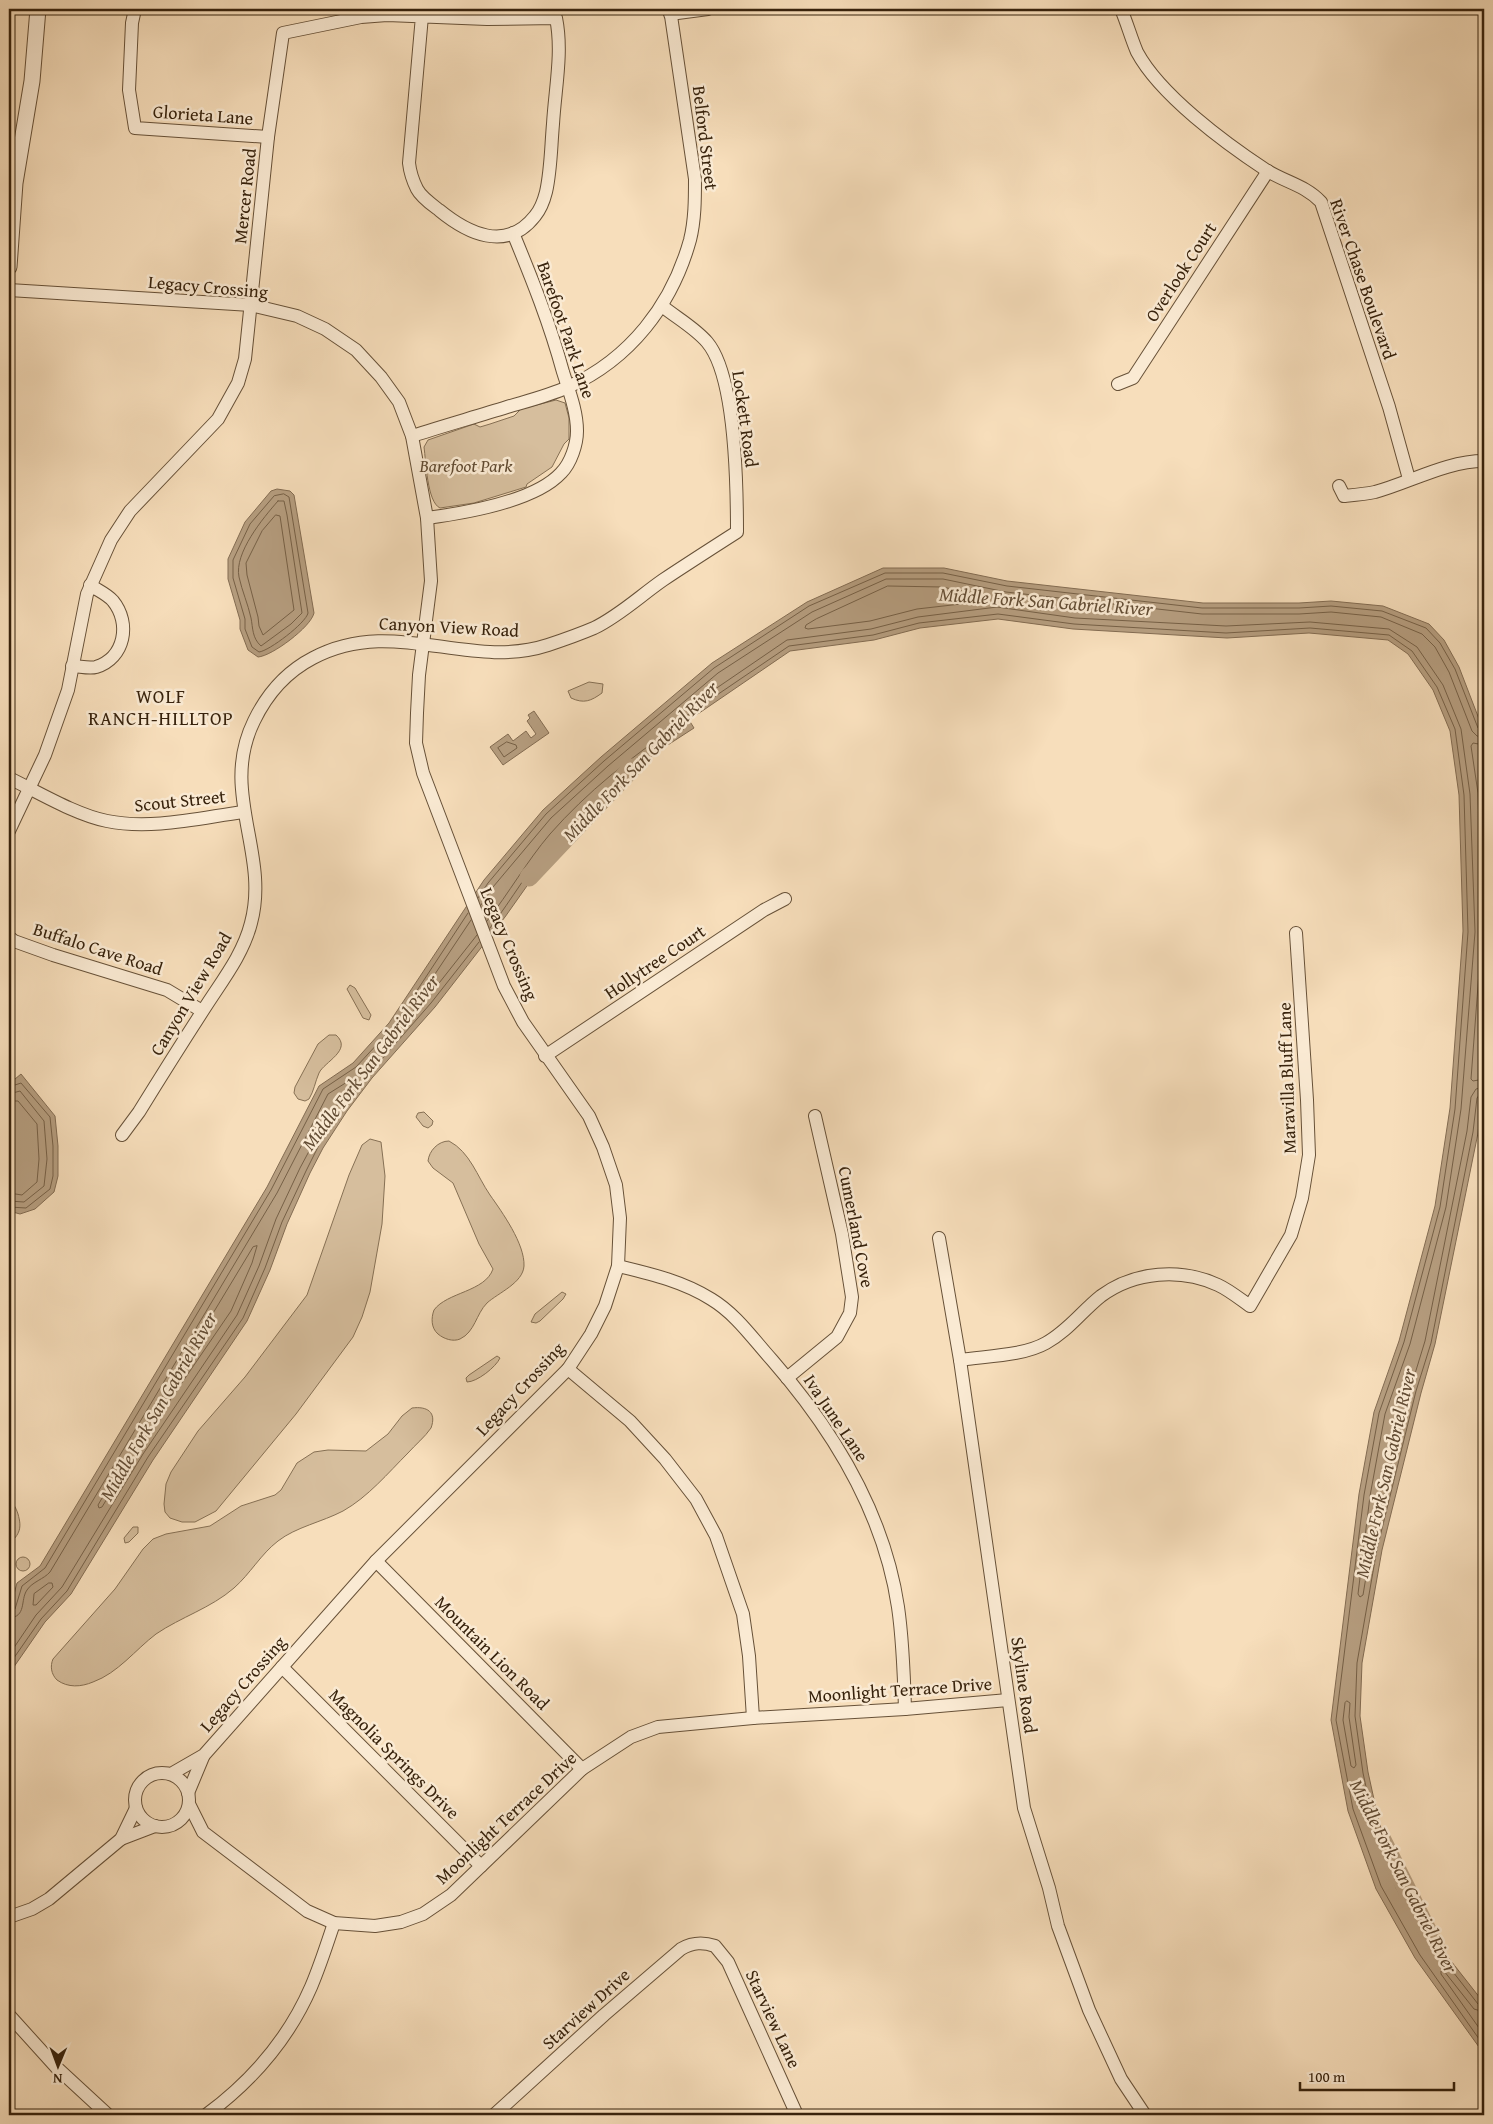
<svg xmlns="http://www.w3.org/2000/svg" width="1493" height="2124" font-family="'Gentium Book Plus',serif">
  <rect width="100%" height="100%" fill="#f7debb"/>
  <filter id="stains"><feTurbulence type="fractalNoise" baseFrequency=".004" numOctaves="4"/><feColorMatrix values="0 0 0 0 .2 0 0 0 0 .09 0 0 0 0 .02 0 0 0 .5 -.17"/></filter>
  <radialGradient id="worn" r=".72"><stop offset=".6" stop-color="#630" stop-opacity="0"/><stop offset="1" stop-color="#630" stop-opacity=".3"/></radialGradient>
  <g fill="#d6be9d" stroke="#867054">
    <path d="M556 400 565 403 569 418V439L564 444 552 467 527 484 526 487 474 503 440 508C427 502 426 461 424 447L428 440 474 424 480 427 490 424 514 416 521 409Z"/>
    <path d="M589 682 603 684 602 693C591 701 584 704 571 698L568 691Z"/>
    <path d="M350 985 355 988 371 1015 369 1020 363 1018 347 989Z"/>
    <path d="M329 1035H336C353 1050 324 1062 319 1073 315 1082 314 1091 309 1099L305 1101 298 1099 294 1093 295 1087 318 1044Z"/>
    <path d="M424 1112 433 1121 432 1125 428 1128 423 1126 416 1117 418 1113Z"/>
    <path d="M370 1139 381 1142 385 1176 382 1224 370 1292 362 1317 353 1337 296 1414 216 1511 195 1522H182L170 1518 165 1512 164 1504 166 1484 171 1472 198 1431 245 1377 307 1295 349 1175 362 1145Z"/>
    <path d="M449 1141C470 1152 477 1176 490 1195 502 1212 525 1244 524 1266 523 1283 498 1293 487 1303 476 1314 475 1332 460 1339 453 1342 444 1339 438 1334 431 1328 431 1318 434 1310 447 1292 485 1292 493 1269L479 1244 453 1183 433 1168 428 1161C429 1151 438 1141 449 1141Z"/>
    <path d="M562 1292 566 1294 563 1299 540 1321 536 1323 531 1322 535 1314Z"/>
    <path d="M497 1356 500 1358C496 1367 477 1382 467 1382L466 1378 469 1375Z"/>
    <path d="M412 1408C427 1406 437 1412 431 1428 425 1437 415 1445 408 1453 388 1473 368 1497 343 1511 322 1522 296 1527 278 1541 261 1554 250 1574 234 1588 211 1608 181 1617 156 1634 135 1650 118 1673 93 1682 81 1687 68 1688 57 1680 51 1674 50 1666 53 1659L115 1589 143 1549 153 1539 166 1534 210 1526 241 1506 275 1495 281 1490 297 1463 314 1452 328 1450 366 1451 388 1434 402 1416Z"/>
    <path d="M9 1500C14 1504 16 1508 18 1514 22 1528 20 1534 9 1544Z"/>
    <path d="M133 1527H138V1533L129 1542 125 1543 124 1538Z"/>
    <circle cx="23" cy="1564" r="7"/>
  </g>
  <g fill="#b69e80" stroke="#836c52">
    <path d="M277 489 290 491 294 495 314 613C311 627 272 656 258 657L248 650 240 629V620L228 579V559L245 522 271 491Z"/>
    <path d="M883 568H944L1007 581 1203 603H1299L1331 601 1383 606 1429 624 1444 640 1459 667 1484 732V1078L1478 1133 1435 1344 1421 1393 1382 1550 1362 1663 1360 1716 1368 1772 1379 1822 1401 1886 1429 1933 1484 2003V2054L1415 1958 1376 1889 1348 1811 1331 1720 1359 1494 1374 1412 1399 1341 1435 1206 1450 1108 1463 931 1459 795 1450 731 1433 690 1408 654 1388 640 1309 633 1227 638 1073 629 998 619 920 628 874 640 790 651 689 720 694 728 660 750 603 795 558 842 505 917 435 1007 372 1078 347 1111 323 1148 310 1173 287 1224 270 1270 247 1321 153 1460 71 1594 45 1622 9 1674V1613L17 1583 40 1566 267 1187 319 1086 353 1063 389 1023 484 880 543 810 601 757 712 663 807 602Z"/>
    <path d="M534 711 549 733 503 765 490 747 508 734 513 741 526 731 531 738 536 734 527 721 530 718 528 715Z"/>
    <path d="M21 1074 55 1116 58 1146V1176L54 1192 35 1209 20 1214 9 1211V1084Z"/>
  </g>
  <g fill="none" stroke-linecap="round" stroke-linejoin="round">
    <g stroke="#766046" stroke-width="1">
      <path d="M284 494 289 497 308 613C306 623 269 651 259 652L252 647 245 629V619L233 578V560L250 524 274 496Z"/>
      <path d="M278 501H284L287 515 302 613 291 624 261 646C252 638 253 628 251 618 248 604 242 591 239 577 234 553 263 518 278 501Z"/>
      <path d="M276 515 280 516 294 610 263 635 259 626 258 617 247 575 246 563 262 531Z"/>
      <path d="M888 586 942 587 987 596 989 599 987 601 917 609 870 621 808 629 805 628 806 625 816 619Z"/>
      <path d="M507 742 516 745 517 748 504 757 498 748Z"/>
      <path d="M1484 745 1473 743 1471 746 1478 793 1482 932 1471 1079 1473 1081 1484 1079"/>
      <path d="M478 898 488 883 546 814 604 761 714 668 809 606 885 573H943L1007 586 1202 608H1299L1331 606 1382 611 1426 628 1440 643 1455 669 1478 728 1484 731"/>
      <path d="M481 905 493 887 551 818 608 766 718 673 812 612 886 579H943L1006 592 1202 614H1299L1331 612 1381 617 1422 634 1435 647 1449 672 1472 731 1477 736 1484 738"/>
      <path d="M471 920 413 1007 414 1011H417L477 935"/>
      <path d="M487 921C509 893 527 861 550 834 587 792 631 757 677 726L678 717 683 711 787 640 871 629 918 617 997 607 1075 618 1226 626 1310 622 1389 629 1417 647 1443 685 1461 729 1470 794 1475 932 1461 1109 1446 1207 1410 1344 1385 1414 1370 1496 1358 1594 1360 1597 1363 1595 1371 1547 1410 1390 1425 1341 1467 1131 1471 1097 1476 1089 1484 1087"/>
      <path d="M490 928C512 899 531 866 555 838 593 795 637 760 685 728L684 720 686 716 789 646 873 635 919 623 998 614 1074 624 1226 633 1310 628 1389 635 1412 651 1437 687 1455 729 1464 795 1468 932 1455 1109 1440 1207 1404 1342 1379 1413 1364 1495 1336 1720 1353 1809 1381 1886 1420 1955 1484 2046"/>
      <path d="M9 1087 21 1083 50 1117 53 1146V1176L50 1189 26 1208 9 1207"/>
      <path d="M1484 1093 1480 1094 1477 1098 1473 1132 1431 1343 1416 1391 1377 1549 1357 1663 1355 1716 1363 1773 1374 1823 1396 1888 1425 1936 1478 2004 1484 2006"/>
      <path d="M9 1094 20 1091 44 1121 47 1159 44 1186 24 1202 9 1201"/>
      <path d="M9 1101H18L37 1124 39 1159 37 1182 22 1195 9 1193"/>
      <path d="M257 1246 252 1263 231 1311 138 1447 135 1448 134 1444 253 1247Z"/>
      <path d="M130 1456 131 1459 102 1507 99 1508 98 1505 127 1456Z"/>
      <path d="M49 1583H52L53 1587 36 1605H33L34 1594Z"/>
      <path d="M9 1612 15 1609 22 1586 45 1568 271 1190 323 1089 356 1067 393 1027 468 913"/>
      <path d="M9 1618C27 1617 20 1600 27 1590 32 1582 44 1579 50 1572L277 1193 328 1094 355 1077 356 1080 338 1104 314 1142 300 1168 276 1219 259 1266 237 1315 143 1454 62 1587 36 1615 9 1655"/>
      <path d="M9 1665 41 1619 67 1591 148 1457 243 1318 265 1268 282 1222 306 1171 319 1145 343 1108 368 1075 431 1003 479 942"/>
      <path d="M1347 1701 1350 1703 1349 1717 1356 1765 1354 1768 1351 1766 1343 1720 1345 1703Z"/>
      <path d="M1484 2012 1474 2009 1444 1971H1441V1974L1484 2035"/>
    </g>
    <g stroke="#b69e80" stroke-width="19">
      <path d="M529 877 632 768"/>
      <path d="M1382 1840 1437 1950"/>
    </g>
    <g stroke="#675138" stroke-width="14">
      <g id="minor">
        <path d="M135 9 132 23 129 90 135 128 268 137"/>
        <path d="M1121 9C1127 23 1131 38 1137 52 1160 95 1225 143 1266 170 1285 182 1305 185 1321 202L1389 407 1409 479"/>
        <path d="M670 14 708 9"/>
        <path d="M9 290 251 305 297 316 325 329 356 350 381 377 399 402 412 436 427 518 431 581 419 675 417 713 416 743 423 773 504 986 523 1022 589 1116 603 1147 616 1185 620 1218 618 1266 605 1306 591 1334 568 1369 376 1561 204 1755 171 1774"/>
        <path d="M1118 384 1133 378 1268 171"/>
        <path d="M412 436C443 426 475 417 507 407 527 401 548 396 568 387 630 359 672 305 690 240 695 220 695 199 695 179L670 9"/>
        <path d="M1339 486 1344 496C1354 495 1365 494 1375 492 1411 482 1447 461 1484 461"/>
        <path d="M427 518C465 513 535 501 561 473 571 463 577 444 577 431 577 411 569 391 563 372 550 324 532 279 513 233"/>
        <path d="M72 666C79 666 89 669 96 667 125 658 131 623 113 601 107 594 97 590 90 585"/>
        <path d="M9 778C38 792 76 815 107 821 151 830 199 818 243 812"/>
        <path d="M9 831 45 755 68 690 87 594 111 540 130 511 218 419 238 383 245 359 268 137 283 33 361 17 387 15 487 19 556 18C563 52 555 89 553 124 551 146 551 170 546 192 544 200 540 210 535 216 506 253 467 233 439 210 431 204 421 197 417 189 413 181 410 172 409 163L422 16V9"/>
        <path d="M9 937 14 941 53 955 167 990 202 1011"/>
        <path d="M545 1056 764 910 785 899"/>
        <path d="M122 1135 139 1112C160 1078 182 1043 204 1009 221 982 243 955 251 923 270 853 219 792 254 721 267 694 286 672 313 658 394 615 468 671 548 645 563 640 580 634 594 628 619 616 640 596 663 580 687 564 712 548 737 532 737 487 736 376 707 342 695 328 677 318 662 306"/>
        <path d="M939 1238 960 1360 1024 1808 1049 1888 1058 1926 1089 2010 1121 2079 1145 2115"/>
        <path d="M618 1266C651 1274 682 1281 711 1299 736 1314 753 1339 772 1360 834 1431 884 1513 898 1607 903 1641 904 1675 905 1709"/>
        <path d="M960 1360C986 1356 1023 1356 1046 1343 1068 1331 1082 1311 1101 1296 1135 1271 1181 1268 1218 1285 1229 1290 1240 1299 1250 1306L1291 1235 1302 1198 1309 1155 1307 1100 1296 933"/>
        <path d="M568 1369 630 1421 665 1459 696 1499 716 1536 743 1614 749 1656 753 1718"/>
        <path d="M787 1378 837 1337 850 1313 852 1297 842 1234 815 1116"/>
        <path d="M376 1561 582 1769"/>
        <path d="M282 1667 481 1866"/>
        <circle cx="162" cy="1800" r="27"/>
        <path d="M188 1793 203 1757"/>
        <path d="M189 1804 203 1832 307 1911 334 1923 375 1926 401 1922 423 1914 451 1895 582 1769 631 1737 658 1727 753 1718 905 1709 1008 1700"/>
        <path d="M121 1839 155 1826"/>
        <path d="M9 1917 32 1909 49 1899 121 1839 136 1808"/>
        <path d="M9 2015 56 2067 108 2115"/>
        <path d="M206 2115C252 2081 288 2040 311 1987 320 1966 327 1944 334 1923"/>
        <path d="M494 2115 604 2015 681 1949C693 1942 703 1942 715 1946L728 1962 797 2115"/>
      </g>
    </g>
    <g stroke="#675138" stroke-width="17">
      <path id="tertiary" d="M9 267 15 183 32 81 38 9"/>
    </g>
    <use href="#minor" stroke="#faead3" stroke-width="12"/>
    <use href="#tertiary" stroke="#faead3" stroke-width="15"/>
  </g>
  <g text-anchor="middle" stroke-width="5" stroke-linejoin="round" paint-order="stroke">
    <g font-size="18" fill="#37220c" stroke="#faead3">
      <text transform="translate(203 115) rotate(4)" y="6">Glorieta Lane</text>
      <text transform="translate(705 138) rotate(83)" y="6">Belford Street</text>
      <text transform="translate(245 196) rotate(-84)" y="6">Mercer Road</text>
      <text transform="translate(1181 272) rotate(-57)" y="6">Overlook Court</text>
      <text transform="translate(1363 279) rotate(71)" y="6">River Chase Boulevard</text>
      <text transform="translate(208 287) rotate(5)" y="6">Legacy Crossing</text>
      <text transform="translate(566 330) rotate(71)" y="6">Barefoot Park Lane</text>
      <text transform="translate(745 419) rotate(82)" y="6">Lockett Road</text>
      <text transform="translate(449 627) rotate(3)" y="6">Canyon View Road</text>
      <text transform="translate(180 801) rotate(-6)" y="6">Scout Street</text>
      <text transform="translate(509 944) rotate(67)" y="6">Legacy Crossing</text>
      <text transform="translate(98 949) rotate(18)" y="6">Buffalo Cave Road</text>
      <text transform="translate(655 962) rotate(-34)" y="6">Hollytree Court</text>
      <text transform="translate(191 994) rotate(-59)" y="6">Canyon View Road</text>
      <text transform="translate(1287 1078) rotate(-92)" y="6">Maravilla Bluff Lane</text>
      <text transform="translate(856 1227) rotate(79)" y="6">Cumerland Cove</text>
      <text transform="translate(520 1389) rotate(-47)" y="6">Legacy Crossing</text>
      <text transform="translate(836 1418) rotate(56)" y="6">Iva June Lane</text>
      <text transform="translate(492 1653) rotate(45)" y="6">Mountain Lion Road</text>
      <text transform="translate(243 1684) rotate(-49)" y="6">Legacy Crossing</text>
      <text transform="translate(1024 1685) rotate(82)" y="6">Skyline Road</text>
      <text transform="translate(900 1690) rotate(-4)" y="6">Moonlight Terrace Drive</text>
      <text transform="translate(394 1754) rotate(45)" y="6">Magnolia Springs Drive</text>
      <text transform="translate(506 1818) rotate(-43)" y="6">Moonlight Terrace Drive</text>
      <text transform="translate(586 2009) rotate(-42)" y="6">Starview Drive</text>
      <text transform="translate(773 2019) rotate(65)" y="6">Starview Lane</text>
    </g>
    <g font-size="18" font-style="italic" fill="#5f4930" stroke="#faead3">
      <text x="466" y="472">Barefoot Park</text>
    </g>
    <g font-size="19" font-style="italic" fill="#634d35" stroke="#faead3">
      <text transform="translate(1046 601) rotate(4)" y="7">Middle Fork San Gabriel River</text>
      <text transform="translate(640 761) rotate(-46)" y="7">Middle Fork San Gabriel River</text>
      <text transform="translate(370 1062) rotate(-53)" y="7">Middle Fork San Gabriel River</text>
      <text transform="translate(158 1406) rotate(-60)" y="7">Middle Fork San Gabriel River</text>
      <text transform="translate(1385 1473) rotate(-77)" y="7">Middle Fork San Gabriel River</text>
      <text transform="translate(1404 1876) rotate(63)" y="7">Middle Fork San Gabriel River</text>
    </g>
    <g font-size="19" letter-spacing="1" fill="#37220c" stroke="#faead3">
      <text x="161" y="703">WOLF<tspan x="161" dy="22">RANCH-HILLTOP</tspan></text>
    </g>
  </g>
  <rect width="1493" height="2124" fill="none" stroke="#f7debb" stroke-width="30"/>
  <rect x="10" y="10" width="1473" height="2104" fill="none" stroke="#37220c" stroke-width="2.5"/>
  <rect x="15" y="15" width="1463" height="2094" fill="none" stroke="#37220c"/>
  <g transform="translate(58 2066) rotate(181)" stroke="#faead3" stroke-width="4" paint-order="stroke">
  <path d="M0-4L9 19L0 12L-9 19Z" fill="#37220c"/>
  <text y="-8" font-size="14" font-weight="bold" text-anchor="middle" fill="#37220c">N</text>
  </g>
  <path d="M1300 2082v8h154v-8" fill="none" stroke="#37220c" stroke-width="2.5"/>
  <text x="1308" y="2082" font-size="15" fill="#37220c" stroke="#faead3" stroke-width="4" paint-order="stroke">100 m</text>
  <rect width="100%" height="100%" filter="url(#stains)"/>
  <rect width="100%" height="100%" fill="url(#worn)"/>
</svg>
